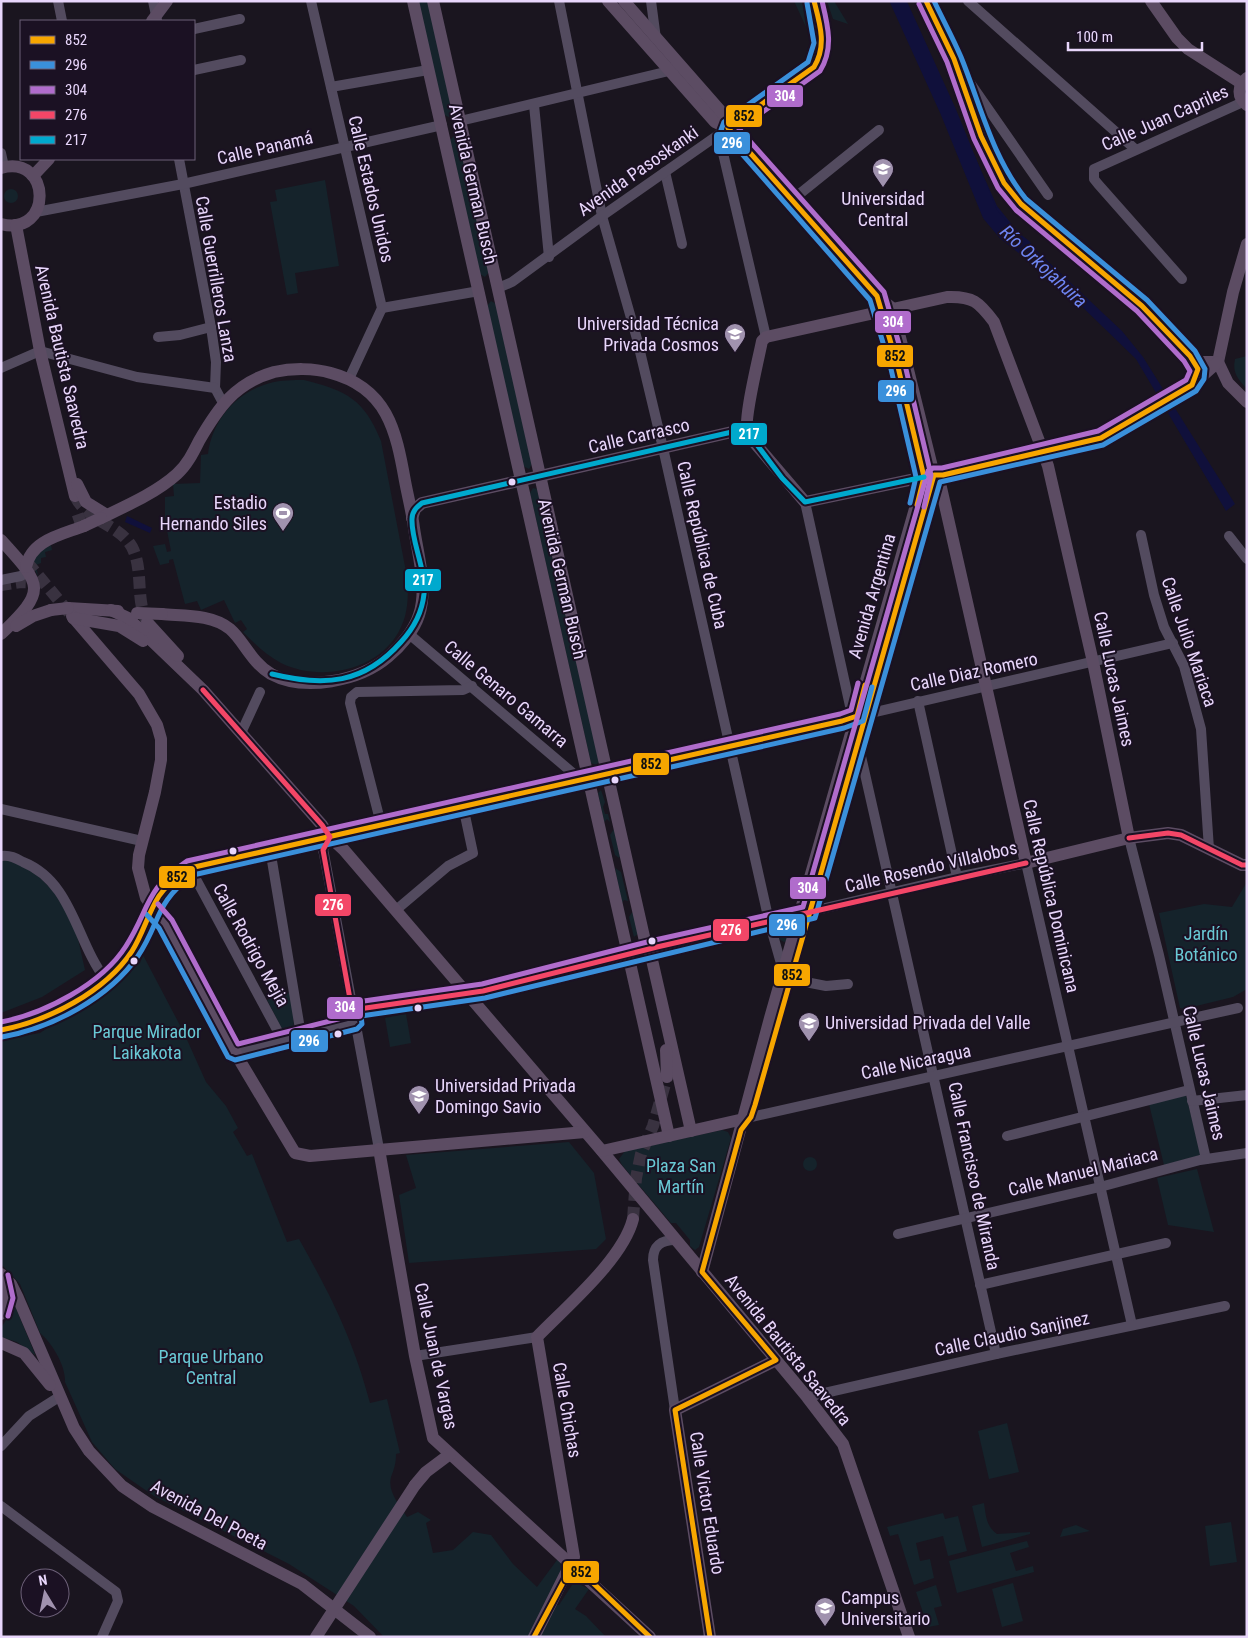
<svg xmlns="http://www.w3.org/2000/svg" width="1248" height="1638" font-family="'Roboto Condensed',sans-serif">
  <rect width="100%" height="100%" fill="#1a151f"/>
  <g fill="#15232b">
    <path d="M418 1H428L453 113 449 117 444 115Z"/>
    <path d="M794 1H802L806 27Z"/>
    <path d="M827 1H834L848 24 833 19Z"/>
    <path d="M454 136 458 138 489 272 485 277 480 274 450 140Z"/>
    <path d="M325 180 339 266 295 273 298 293 287 295 270 202 277 201 275 190Z"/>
    <circle cx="11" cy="196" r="7"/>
    <path d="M491 301 496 304 532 464 529 469 523 466 487 306Z"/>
    <path d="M1247 356V389C1238 379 1232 373 1235 359Z"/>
    <path d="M304 380C347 391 364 399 381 441L408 582C408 597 408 613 401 627 382 670 321 683 281 663 266 655 255 644 243 632L247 629 241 620 235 623 224 600 201 610 197 601 185 604 173 559 169 560V563L160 565 153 546 165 544 167 552 171 551 165 520V497L174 496 173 484 200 483 201 455 208 454C212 421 236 392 270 383 281 380 293 380 304 380Z"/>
    <path d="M533 488 537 489 600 761 596 765 591 763 530 493Z"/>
    <path d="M51 545 52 550 45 552 46 557 41 558V563L36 565 38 576 32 565 36 553Z"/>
    <path d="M601 790 605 802 603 807 605 814H608L610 822 607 819 604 822 598 793Z"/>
    <path d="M614 829 620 856 619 858 615 855 610 835Z"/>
    <path d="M1 860C36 862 65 901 76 932 80 945 82 958 85 970L42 997 1 1013Z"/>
    <path d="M615 868 621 872 628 901 624 900 622 903Z"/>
    <path d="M1247 882V989L1233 997 1184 1009 1180 1008 1159 913 1204 904 1232 907Z"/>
    <path d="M633 911 638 934 634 937 629 917Z"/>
    <path d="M783 923H786L791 928 787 941 784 942 779 939 777 930Z"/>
    <path d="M143 955 184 1033 206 1082 226 1106 238 1128 233 1132 247 1156 252 1154 287 1242 299 1239C331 1296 353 1339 370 1403L387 1399 400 1453 396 1454C396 1464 394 1469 391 1477 387 1491 400 1506 407 1517L418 1512 431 1520 426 1523 433 1553 453 1550 473 1532 491 1535 513 1564 537 1587 560 1556 561 1573 543 1606 559 1605 572 1585H581L589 1589 575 1609 586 1616 606 1637H384L354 1606 289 1564 154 1496 115 1469 92 1442 65 1382C66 1366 52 1343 40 1333L20 1284 1 1264V1040L40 1033 111 986 140 963Z"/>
    <path d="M291 992 294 1026 285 1031 281 1027 267 1000Z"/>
    <path d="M406 1014 411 1043 390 1047 385 1018Z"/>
    <path d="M1186 1095 1201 1155 1164 1165 1149 1104Z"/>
    <path d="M722 1130 728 1132 731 1138 699 1247 695 1250 690 1246V1240L676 1223H671L622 1165 619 1159 625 1151Z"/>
    <path d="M569 1142 594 1173 606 1239 596 1249 409 1263 399 1195 416 1188 406 1155Z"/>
    <circle cx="810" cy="1164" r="7"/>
    <path d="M1197 1169 1214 1232 1168 1225 1157 1178Z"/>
    <path d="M15 1306 35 1354V1355L17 1342 1 1337V1328Z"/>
    <path d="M1007 1423 1019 1472 989 1479 978 1431Z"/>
    <path d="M984 1503C986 1516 986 1526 997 1534L1030 1532V1534L982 1547 972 1506Z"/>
    <path d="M943 1513 945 1519 958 1516 967 1551 948 1556 943 1536 916 1543 920 1561 930 1559 934 1578 914 1585 898 1534 890 1536 887 1527Z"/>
    <path d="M1231 1522 1237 1562 1210 1566 1205 1526Z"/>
    <path d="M1076 1525 1090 1531 1060 1537 1063 1529Z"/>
    <path d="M1027 1541 1029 1547 1010 1553 1016 1571 1033 1566 1034 1572 957 1593 949 1561Z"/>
    <path d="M1013 1583 1023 1621 1002 1627 992 1589Z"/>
    <path d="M936 1585 942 1606 934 1608 939 1625 928 1627 916 1592Z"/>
  </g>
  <g fill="#10103b">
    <path d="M898 1H905L997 206 1022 237 1122 331 1143 357 1235 504 1226 511 1136 359 1005 232 989 211 952 120Z"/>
    <path d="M127 516 152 528 150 533 125 522Z"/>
  </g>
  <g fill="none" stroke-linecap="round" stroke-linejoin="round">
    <path stroke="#10103b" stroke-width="16" d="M898 1 948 111 990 214 1006 233 1024 247"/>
    <path stroke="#393240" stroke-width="10" stroke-dasharray="10 5" stroke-linecap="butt" d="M1 586 21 583 44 584"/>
    <g stroke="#393240" stroke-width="12" stroke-dasharray="12 6" stroke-linecap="butt">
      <path d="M75 496C88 522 119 524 132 547 144 571 135 598 147 622"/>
      <path d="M74 522 91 516"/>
      <path d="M27 562 71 615"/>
      <path d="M633 1219 636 1178 641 1154 653 1126 667 1077"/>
    </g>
    <g stroke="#534b5f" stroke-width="10">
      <path d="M58 1 62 21"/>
      <path d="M153 1 157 20"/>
      <path d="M311 1 382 308 349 379"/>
      <path d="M559 1 602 216 637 339 663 448 769 921 780 960 784 969"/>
      <path d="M651 1 656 39"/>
      <path d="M968 1 1135 149"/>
      <path d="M194 29 240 19"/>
      <path d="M957 64 1048 195"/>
      <path d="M194 70 241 60"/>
      <path d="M331 87 428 70"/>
      <path d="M534 105 549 257"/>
      <path d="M460 121 669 71 674 67"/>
      <path d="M719 136 766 337"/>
      <path d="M1 153 4 167"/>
      <path d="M179 159 211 327 216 362 215 388 223 403"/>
      <path d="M665 172 682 244"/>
      <path d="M792 200 879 130"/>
      <path d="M36 212 183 184 442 125"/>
      <path d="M1182 279 1098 184 1094 179V169L1243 102"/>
      <path d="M498 288 512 282 602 216 728 128"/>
      <path d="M382 308 479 291"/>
      <path d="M158 337 180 335 211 327"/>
      <path d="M1 368 40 351 137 377 215 388"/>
      <path d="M805 502 850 706 857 716"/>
      <path d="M1141 535 1154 595 1164 627 1184 666 1201 729 1209 849"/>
      <path d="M1229 536 1247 559"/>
      <path d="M1 580 21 576 25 573 26 567"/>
      <path d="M409 634 581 780"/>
      <path d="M918 701 957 877"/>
      <path d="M241 733 260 692"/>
      <path d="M858 743 996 1354"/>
      <path d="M608 774 1173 643"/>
      <path d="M1 809 142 841"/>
      <path d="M381 824 350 703 351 697 357 692 463 690 472 686"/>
      <path d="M1129 838 1159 955 1206 1159"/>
      <path d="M270 849 301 1035"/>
      <path d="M1 856C10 855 16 858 23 862 73 882 76 942 106 980"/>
      <path d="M190 868 282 1039"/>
      <path d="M396 910 448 866 473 853 463 806"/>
      <path d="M647 950 957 877 1026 863 1132 1325"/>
      <path d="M790 979 826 986 848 984"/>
      <path d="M352 1010 483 991 628 954"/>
      <path d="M235 1053 245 1049 355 1022"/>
      <path d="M1192 1101 1247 1095"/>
      <path d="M751 1117 1238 1008"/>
      <path d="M1007 1136 1189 1090"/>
      <path d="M379 1149 324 854 323 850 330 837 589 778"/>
      <path d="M898 1234 1100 1187 1200 1160 1247 1153"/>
      <path d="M675 1240C661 1240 653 1246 653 1260L675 1410"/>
      <path d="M980 1285 1166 1243"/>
      <path d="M415 1356 537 1337"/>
      <path d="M807 1397 996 1354 1225 1306"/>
      <path d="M1 1446 29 1416 59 1397"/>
      <path d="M1 1506 116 1592 118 1601 102 1637"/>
    </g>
    <g stroke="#5c4c63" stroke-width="12">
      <path d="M413 1 669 1136"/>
      <path d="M433 1 647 950 652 960 691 1131"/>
      <path d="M608 1 715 122 728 128"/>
      <path d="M624 1 724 115 728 128 877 296 893 309 934 475 940 483 1026 863 1129 838 1168 833 1181 835 1242 865H1247"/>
      <path d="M926 1C958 59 970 130 1004 183 1026 219 1086 259 1120 287 1145 308 1168 332 1190 356L1200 362H1218"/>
      <path d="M1151 1 1177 38 1188 49 1241 83"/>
      <path d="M152 21 167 1"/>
      <path d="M1247 78C1237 86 1237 97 1247 105"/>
      <path d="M728 128 814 67C829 48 819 23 814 1"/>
      <path d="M1 168C52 154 53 237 1 224"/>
      <path d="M33 176 49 159"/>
      <path d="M16 225 40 351 75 496"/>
      <path d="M1218 362 1233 292 1247 244"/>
      <path d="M1218 362 1228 383 1247 402"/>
      <path d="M77 484 86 502 107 515"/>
      <path d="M101 518C126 506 156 493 177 474 187 465 193 453 199 441 218 408 235 383 274 372 292 368 314 368 331 373 387 388 396 430 405 481 408 497 412 512 414 528 418 556 428 588 419 615 414 631 400 647 388 657 360 681 304 692 271 674 251 662 244 641 230 629 212 614 183 616 162 614"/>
      <path d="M412 518 415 509 422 503 745 429"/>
      <path d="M1 540C43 586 47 590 1 634"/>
      <path d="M26 567C31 540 61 535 84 526"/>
      <path d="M68 608 118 611"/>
      <path d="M111 610 128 618 203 690 322 825 330 837 344 850 602 1151 807 1397 843 1444 909 1637"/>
      <path d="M72 616 139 694 157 725 161 739V760L155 792 139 855 138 868 146 898 165 924 240 1061 295 1153 310 1156 585 1132"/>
      <path d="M73 618 119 626 143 641"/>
      <path d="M147 622 178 656"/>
      <path d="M16 626 33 616 51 610"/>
      <path d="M861 732 903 586"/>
      <path d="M1129 838 1093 662 1048 466 1039 441 994 322C979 302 973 296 947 297L766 337 762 341C759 357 742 424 748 435L805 502 924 477 943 475 1101 438 1192 385 1218 362"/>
      <path d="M1 1030C39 1027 112 983 132 952 151 922 156 887 189 868 198 863 212 862 222 860 258 851 294 845 330 837"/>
      <path d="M666 1050 667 1077"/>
      <path d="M379 1149 415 1356 433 1438 650 1637"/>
      <path d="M602 1151 748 1118"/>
      <path d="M702 1272 770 1018 924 477 898 367 881 306"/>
      <path d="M1 1274 11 1284 18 1298 74 1428 89 1451 122 1486 153 1507 302 1584 370 1637"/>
      <path d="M1 1277 6 1298 1 1314"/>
      <path d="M1 1343 24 1353 50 1385"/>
      <path d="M415 1485 426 1472 450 1454"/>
      <path d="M534 1637 574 1557 537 1337C566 1307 623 1259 633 1219"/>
      <path d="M710 1637 675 1410 776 1360"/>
    </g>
    <g stroke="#5c4c63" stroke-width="12">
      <path d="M84 526 101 518"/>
      <path d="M51 610 68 608"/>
      <path d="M137 613 162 614"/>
      <path d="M316 1637 415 1485"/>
    </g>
    <g stroke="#1b1123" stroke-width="9">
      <g id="bus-1">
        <path d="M814 1C820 24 827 46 814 67L728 128 877 296 898 367 924 477 917 505"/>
        <path d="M1 1030C48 1021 105 992 132 951 143 934 148 913 159 896 167 884 179 876 190 868L842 721 857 716 865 685"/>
        <path d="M534 1637 573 1564 650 1637"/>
        <path d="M710 1637 675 1410 776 1360 702 1272 741 1130 751 1117 755 1105 934 475H943L1101 438 1192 385 1198 369 1190 356 1142 306 1021 204 1004 183 981 136 954 59 926 1"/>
      </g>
    </g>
    <g stroke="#1b1123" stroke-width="9">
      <g id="bus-2">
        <path d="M807 3 814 43 808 62 724 122 721 130 870 300 891 369 916 477 910 503"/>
        <path d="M146 914 159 928 228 1057 235 1060 357 1029 362 1024 361 1016 485 998 815 918 940 482 1103 445 1196 391 1204 379 1205 369 1195 351 1147 300 1026 199C992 157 981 106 961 57 953 38 943 20 934 1"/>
        <path d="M2 1037C52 1028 109 998 138 956 161 922 154 903 193 875L844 728 863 721 872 687"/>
      </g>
    </g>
    <g stroke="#1b1123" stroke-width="9">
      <g id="bus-3">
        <path d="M822 1C828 26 834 48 820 71L739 129 884 292 905 365 931 475 924 507"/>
        <path d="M158 904 172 920 238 1044 346 1017 345 1007 350 1003 482 984 655 940 803 907 928 471 933 468H942L1098 431 1186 380 1190 371 1184 361 1137 311 1016 210 998 188 974 139 947 62 919 4"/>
        <path d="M1 1022C44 1014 102 984 126 946 150 909 144 890 187 861L840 714 851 710 858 683"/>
        <path d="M8 1316 13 1298 8 1275"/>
      </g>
    </g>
    <g stroke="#1b1123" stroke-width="9">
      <g id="bus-4">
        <path d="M203 690 322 825 330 837 323 850 352 1010 483 991 657 947 1026 863"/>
        <path d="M1129 838 1168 833 1181 835 1242 865H1247"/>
      </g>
    </g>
    <g stroke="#1b1123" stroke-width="9">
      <path id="bus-5" d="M272 674C324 687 364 684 401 642 413 629 422 613 424 594 426 569 411 541 412 519 412 511 417 507 422 503L745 429 782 478 805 502 924 477"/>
    </g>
    <use href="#bus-1" stroke="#f7a600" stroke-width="5"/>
    <use href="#bus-2" stroke="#3a90db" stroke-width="5"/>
    <use href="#bus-3" stroke="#b06ccc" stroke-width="5"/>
    <use href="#bus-4" stroke="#f34667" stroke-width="5"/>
    <use href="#bus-5" stroke="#00a9ce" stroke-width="5"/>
  </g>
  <defs>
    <g id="university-pin" transform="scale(1.125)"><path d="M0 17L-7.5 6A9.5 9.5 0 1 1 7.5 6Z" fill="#a092ae" stroke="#1b1123"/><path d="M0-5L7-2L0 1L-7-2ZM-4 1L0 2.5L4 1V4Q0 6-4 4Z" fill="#fff"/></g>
    <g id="stadium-pin" transform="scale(1.125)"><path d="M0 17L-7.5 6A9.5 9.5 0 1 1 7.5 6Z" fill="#a092ae" stroke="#1b1123"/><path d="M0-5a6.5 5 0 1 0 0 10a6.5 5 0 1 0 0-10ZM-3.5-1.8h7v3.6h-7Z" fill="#fff"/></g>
  </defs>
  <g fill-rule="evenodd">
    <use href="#university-pin" x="883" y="169"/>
    <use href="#university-pin" x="735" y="334"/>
    <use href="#stadium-pin" x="283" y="513"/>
    <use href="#university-pin" x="809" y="1023"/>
    <use href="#university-pin" x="419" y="1096"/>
    <use href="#university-pin" x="825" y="1608"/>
  </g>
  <g fill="#e8d6fb" stroke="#1b1123" stroke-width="2">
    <circle cx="512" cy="482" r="4.5"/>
    <circle cx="615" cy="780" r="4.5"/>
    <circle cx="233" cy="851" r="4.5"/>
    <circle cx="652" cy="941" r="4.5"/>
    <circle cx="134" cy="961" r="4.5"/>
    <circle cx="418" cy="1008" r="4.5"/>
    <circle cx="338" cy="1034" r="4.5"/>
  </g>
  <g text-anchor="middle" stroke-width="4" stroke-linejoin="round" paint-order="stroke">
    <g font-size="18" fill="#e8d6fb" stroke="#1b1123">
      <text transform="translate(1165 118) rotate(-24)" y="6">Calle Juan Capriles</text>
      <text transform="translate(265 148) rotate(-13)" y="6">Calle Panamá</text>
      <text transform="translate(638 171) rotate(-35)" y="6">Avenida Pasoskanki</text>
      <text transform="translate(473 184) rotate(77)" y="6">Avenida German Busch</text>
      <text transform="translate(371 189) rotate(77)" y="6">Calle Estados Unidos</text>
      <text transform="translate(216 279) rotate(80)" y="6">Calle Guerrilleros Lanza</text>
      <text transform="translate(62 357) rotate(77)" y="6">Avenida Bautista Saavedra</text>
      <text transform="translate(639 436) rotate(-13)" y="6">Calle Carrasco</text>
      <text transform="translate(702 545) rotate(77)" y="6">Calle República de Cuba</text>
      <text transform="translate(562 579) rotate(77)" y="6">Avenida German Busch</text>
      <text transform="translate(872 596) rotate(-74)" y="6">Avenida Argentina</text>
      <text transform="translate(1189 642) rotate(71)" y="6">Calle Julio Mariaca</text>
      <text transform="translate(974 672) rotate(-12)" y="6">Calle Diaz Romero</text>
      <text transform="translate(1114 679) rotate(78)" y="6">Calle Lucas Jaimes</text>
      <text transform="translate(506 694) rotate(40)" y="6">Calle Genaro Gamarra</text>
      <text transform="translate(931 867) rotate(-13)" y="6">Calle Rosendo Villalobos</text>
      <text transform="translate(1051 896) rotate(77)" y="6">Calle República Dominicana</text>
      <text transform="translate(251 945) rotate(61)" y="6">Calle Rodrigo Mejia</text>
      <text transform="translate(916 1062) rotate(-12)" y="6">Calle Nicaragua</text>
      <text transform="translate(1204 1073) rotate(77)" y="6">Calle Lucas Jaimes</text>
      <text transform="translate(1083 1172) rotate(-14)" y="6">Calle Manuel Mariaca</text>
      <text transform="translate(974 1176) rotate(78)" y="6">Calle Francisco de Miranda</text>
      <text transform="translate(1012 1334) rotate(-12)" y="6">Calle Claudio Sanjinez</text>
      <text transform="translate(788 1350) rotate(51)" y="6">Avenida Bautista Saavedra</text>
      <text transform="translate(436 1356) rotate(78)" y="6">Calle Juan de Vargas</text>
      <text transform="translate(567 1410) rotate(80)" y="6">Calle Chichas</text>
      <text transform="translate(707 1503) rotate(81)" y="6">Calle Victor Eduardo</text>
      <text transform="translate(209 1515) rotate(28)" y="6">Avenida Del Poeta</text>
    </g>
    <g font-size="18" fill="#e8d6fb" stroke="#1b1123" text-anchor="start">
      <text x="883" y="205" text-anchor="middle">Universidad<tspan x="883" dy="21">Central</tspan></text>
      <text x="719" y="330" text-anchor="end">Universidad Técnica<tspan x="719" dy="21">Privada Cosmos</tspan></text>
      <text x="267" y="509" text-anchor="end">Estadio<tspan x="267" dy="21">Hernando Siles</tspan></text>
      <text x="825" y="1029">Universidad Privada del Valle</text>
      <text x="435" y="1092">Universidad Privada<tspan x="435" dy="21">Domingo Savio</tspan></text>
      <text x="841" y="1604">Campus<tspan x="841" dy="21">Universitario</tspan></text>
    </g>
    <g font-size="18" fill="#69c9d5" stroke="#1b1123">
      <text x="1206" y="940">Jardín<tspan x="1206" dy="21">Botánico</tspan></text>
      <text x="147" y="1038">Parque Mirador<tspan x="147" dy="21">Laikakota</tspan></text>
      <text x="681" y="1172">Plaza San<tspan x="681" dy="21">Martín</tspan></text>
      <text x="211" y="1363">Parque Urbano<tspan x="211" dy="21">Central</tspan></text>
    </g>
    <g font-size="19" font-style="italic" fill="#6e85f2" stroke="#1b1123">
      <text transform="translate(1044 266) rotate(43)" y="7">Río Orkojahuira</text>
    </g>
  </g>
  <g stroke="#1b1123" stroke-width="2">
    <rect x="766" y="84" width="38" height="24" rx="5" fill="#b06ccc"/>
    <rect x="725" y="104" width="38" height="24" rx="5" fill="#f7a600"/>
    <rect x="713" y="131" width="38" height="24" rx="5" fill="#3a90db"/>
    <rect x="874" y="310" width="38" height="24" rx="5" fill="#b06ccc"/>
    <rect x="876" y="344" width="38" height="24" rx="5" fill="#f7a600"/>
    <rect x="877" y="379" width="38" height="24" rx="5" fill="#3a90db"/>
    <rect x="730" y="422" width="38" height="24" rx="5" fill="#00a9ce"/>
    <rect x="404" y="568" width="38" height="24" rx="5" fill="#00a9ce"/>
    <rect x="632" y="752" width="38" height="24" rx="5" fill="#f7a600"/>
    <rect x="158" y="865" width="38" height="24" rx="5" fill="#f7a600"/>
    <rect x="789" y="876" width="38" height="24" rx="5" fill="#b06ccc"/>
    <rect x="314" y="893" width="38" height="24" rx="5" fill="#f34667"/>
    <rect x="768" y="913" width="38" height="24" rx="5" fill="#3a90db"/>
    <rect x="712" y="918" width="38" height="24" rx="5" fill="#f34667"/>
    <rect x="773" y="963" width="38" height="24" rx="5" fill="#f7a600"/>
    <rect x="326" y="996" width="38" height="24" rx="5" fill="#b06ccc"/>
    <rect x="290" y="1029" width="39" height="24" rx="5" fill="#3a90db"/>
    <rect x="562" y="1560" width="38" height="24" rx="5" fill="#f7a600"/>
  </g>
  <g font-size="14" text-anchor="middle" font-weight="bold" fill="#fff">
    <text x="785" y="101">304</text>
    <text x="732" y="148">296</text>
    <text x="893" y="327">304</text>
    <text x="896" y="396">296</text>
    <text x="749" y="439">217</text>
    <text x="423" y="585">217</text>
    <text x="808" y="893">304</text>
    <text x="333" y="910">276</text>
    <text x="787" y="930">296</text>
    <text x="731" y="935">276</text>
    <text x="345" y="1012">304</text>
    <text x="309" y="1046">296</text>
  </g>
  <g font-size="14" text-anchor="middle" font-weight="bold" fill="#111">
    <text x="744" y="121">852</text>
    <text x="895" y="361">852</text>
    <text x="651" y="769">852</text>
    <text x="177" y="882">852</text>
    <text x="792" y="980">852</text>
    <text x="581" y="1577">852</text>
  </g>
  <rect width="1248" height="1638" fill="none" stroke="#e8d6fb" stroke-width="5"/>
  <rect x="20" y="20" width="175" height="140" fill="#1b1123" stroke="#6d6079"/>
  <rect x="30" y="36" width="25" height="8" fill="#f7a600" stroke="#6d6079"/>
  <text x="65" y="45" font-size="15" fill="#e8d6fb">852</text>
  <rect x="30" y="61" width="25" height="8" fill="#3a90db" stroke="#6d6079"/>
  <text x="65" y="70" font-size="15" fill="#e8d6fb">296</text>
  <rect x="30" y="86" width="25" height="8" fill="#b06ccc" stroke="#6d6079"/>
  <text x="65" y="95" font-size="15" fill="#e8d6fb">304</text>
  <rect x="30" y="111" width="25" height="8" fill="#f34667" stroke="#6d6079"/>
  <text x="65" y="120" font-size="15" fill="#e8d6fb">276</text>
  <rect x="30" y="136" width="25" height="8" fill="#00a9ce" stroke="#6d6079"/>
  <text x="65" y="145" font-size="15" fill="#e8d6fb">217</text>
  <g transform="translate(45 1593) rotate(350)"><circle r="24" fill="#1b1123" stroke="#6d6079"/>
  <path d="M0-4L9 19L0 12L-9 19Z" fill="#a092ae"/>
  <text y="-8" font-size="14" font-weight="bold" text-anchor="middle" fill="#e8d6fb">N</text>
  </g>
  <path d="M1068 42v8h134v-8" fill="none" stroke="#e8d6fb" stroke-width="2.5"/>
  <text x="1076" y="42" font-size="15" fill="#e8d6fb" stroke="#1b1123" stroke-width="4" paint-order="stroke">100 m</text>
</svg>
